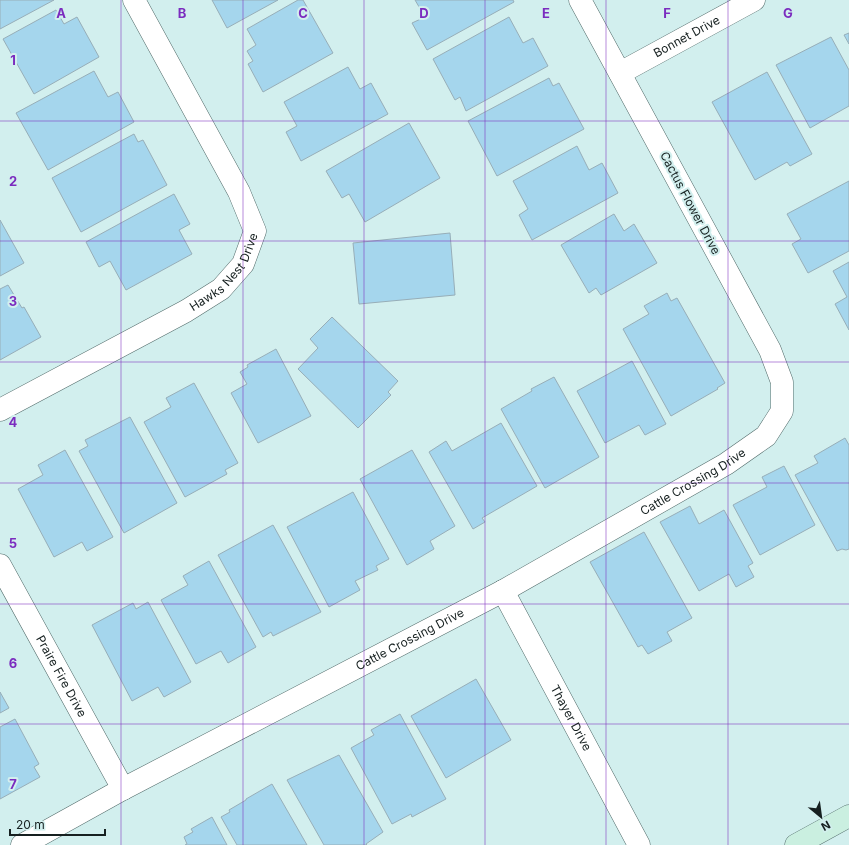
<svg xmlns="http://www.w3.org/2000/svg" width="849" height="845" font-family="Inter,sans-serif">
  <rect width="100%" height="100%" fill="#d2efee"/>
  <g fill="#a5d6ed" stroke="#97aeb8">
    <path d="M0 0H54L0 29Z"/>
    <path d="M212 0H278L227 28Z"/>
    <path d="M298 0H303L333 53 263 92 248 64 253 61 247 51 256 45 247 29Z"/>
    <path d="M415 0H513L514 2 427 50 412 23 425 17Z"/>
    <path d="M56 10 64 24 77 17 99 57 34 94 3 39Z"/>
    <path d="M509 17 523 43 533 38 548 66 466 111 460 97 455 100 433 59Z"/>
    <path d="M849 33V44L844 35Z"/>
    <path d="M831 37 849 70V106L810 128 776 65Z"/>
    <path d="M348 67 360 89 371 83 388 114 301 161 286 132 297 126 284 102Z"/>
    <path d="M94 71 108 97 118 92 134 122 48 170 16 113Z"/>
    <path d="M767 72 812 154 790 166 787 162 755 180 712 102Z"/>
    <path d="M549 78 553 86 559 83 584 129 497 176 468 121Z"/>
    <path d="M409 123 440 178 365 222 349 194 342 198 326 171Z"/>
    <path d="M134 134 138 142 143 140 167 185 81 232 52 178Z"/>
    <path d="M577 146 589 170 602 163 618 193 532 240 519 215 528 209 513 181Z"/>
    <path d="M849 181V251L808 273 792 244 801 239 787 214Z"/>
    <path d="M174 194 190 224 179 230 192 254 126 290 110 261 99 267 86 242Z"/>
    <path d="M614 214 624 231 634 224 657 263 601 295 596 288 589 293 561 245Z"/>
    <path d="M0 220 24 263 0 276Z"/>
    <path d="M450 233 455 295 359 304 353 243Z"/>
    <path d="M849 262V330L835 304 847 297 833 271Z"/>
    <path d="M8 285 22 308 24 307 41 337 0 360V289Z"/>
    <path d="M667 293 671 301 677 298 725 383 717 388 718 389 671 416 623 329 649 314 644 306Z"/>
    <path d="M332 317 398 381 388 392 391 395 358 428 298 369 318 348 310 339Z"/>
    <path d="M276 349 311 416 258 443 231 393 247 384 240 372 248 367 247 365Z"/>
    <path d="M632 361 666 424 645 435 639 425 605 443 577 391Z"/>
    <path d="M554 377 599 457 545 488 501 409 532 391 531 389Z"/>
    <path d="M194 383 238 463 225 470 227 474 185 497 144 422 171 407 166 398Z"/>
    <path d="M130 417 177 503 124 533 79 451 88 446 85 440Z"/>
    <path d="M501 423 537 486 482 518 485 522 473 529 429 452 446 441 452 451Z"/>
    <path d="M845 438 849 445V549L846 550 842 549 837 551 795 475 818 463 814 456Z"/>
    <path d="M65 450 113 537 87 551 82 542 54 557 18 489 43 475 38 465Z"/>
    <path d="M412 450 455 526 430 541 434 549 407 565 360 479Z"/>
    <path d="M784 466 815 525 760 555 733 505 767 487 762 477Z"/>
    <path d="M353 492 389 559 376 566 378 570 355 581 360 590 329 607 287 527Z"/>
    <path d="M690 506 699 524 724 510 753 563 748 566 754 577 736 587 729 574 699 591 660 522Z"/>
    <path d="M273 525 321 612 273 636 271 632 263 637 218 555Z"/>
    <path d="M644 532 692 618 667 632 672 641 648 654 642 645 638 647 590 562Z"/>
    <path d="M209 561 256 647 228 663 221 651 196 664 161 600 188 585 183 576Z"/>
    <path d="M148 602 191 682 164 697 158 687 132 701 92 625 133 603 136 609Z"/>
    <path d="M476 679 511 740 446 778 411 716Z"/>
    <path d="M0 692 9 708 0 713Z"/>
    <path d="M400 714 446 799 412 817 411 814 392 824 351 748 374 735 371 730Z"/>
    <path d="M15 719 39 764 34 767 40 777 0 799V727Z"/>
    <path d="M339 755 383 832 366 844 367 845H324L287 780Z"/>
    <path d="M272 784 307 845H237L221 817 230 812 229 810 246 800V799Z"/>
    <path d="M212 817 227 845H185L187 844 184 837 193 832 191 829Z"/>
  </g>
  <g fill="none" stroke-linecap="round" stroke-linejoin="round">
    <g stroke="#516a69" stroke-width="23">
      <g id="minor">
        <path id="s1" d="M620 73 754 0"/>
        <path id="s2" d="M0 410 186 311 221 289 243 264 255 231 239 192 134 0"/>
        <path id="s3" d="M0 565 123 789"/>
        <path id="s4" d="M503 591 639 845"/>
        <path id="s5" d="M22 845 123 789 503 591 726 464 766 436 782 411V382L770 350 580 0"/>
      </g>
    </g>
    <g stroke="#516a69" stroke-width="23">
      <path id="secondary" d="M796 845 849 816"/>
    </g>
    <use href="#minor" stroke="#fff" stroke-width="22"/>
    <use href="#secondary" stroke="#caefe0" stroke-width="22"/>
  </g>
  <path fill="none" stroke="#7b2cbf" stroke-width="1" stroke-opacity="0.55" d="M121 0V845M243 0V845M364 0V845M485 0V845M606 0V845M728 0V845M0 121H849M0 241H849M0 362H849M0 483H849M0 604H849M0 724H849"/>
  <g text-anchor="middle" stroke-width="4" stroke-linejoin="round" paint-order="stroke">
    <g font-size="12" fill="#162020" stroke="#d2efee">
      <text dy="4" stroke="none"><textPath href="#s1" startOffset="76">Bonnet Drive</textPath></text>
      <text transform="translate(690 203) rotate(62)" y="4">Cactus Flower Drive</text>
      <text dy="4" stroke="none"><textPath href="#s2" startOffset="267">Hawks Nest Drive</textPath></text>
      <text dy="4" stroke="none"><textPath href="#s5" startOffset="763">Cattle Crossing Drive</textPath></text>
      <text dy="4" stroke="none"><textPath href="#s5" startOffset="439">Cattle Crossing Drive</textPath></text>
      <text dy="4" stroke="none"><textPath href="#s3" startOffset="127">Praire Fire Drive</textPath></text>
      <text dy="4" stroke="none"><textPath href="#s4" startOffset="144">Thayer Drive</textPath></text>
    </g>
  </g>
  <g font-size="13" text-anchor="middle" font-weight="bold" fill="#7b2cbf" stroke="#d2efee" stroke-width="4" stroke-linejoin="round" paint-order="stroke">
    <text x="61" y="18">A</text>
    <text x="182" y="18">B</text>
    <text x="303" y="18">C</text>
    <text x="424" y="18">D</text>
    <text x="546" y="18">E</text>
    <text x="667" y="18">F</text>
    <text x="788" y="18">G</text>
    <text x="13" y="65">1</text>
    <text x="13" y="186">2</text>
    <text x="13" y="306">3</text>
    <text x="13" y="427">4</text>
    <text x="13" y="548">5</text>
    <text x="13" y="668">6</text>
    <text x="13" y="789">7</text>
  </g>
  <g transform="translate(821 817) rotate(151)" stroke="#d2efee" stroke-width="3" paint-order="stroke">
  <path d="M0-3L7 15L0 10L-7 15Z" fill="#162020"/>
  <text y="-6" font-size="11" font-weight="bold" text-anchor="middle" fill="#162020">N</text>
  </g>
  <path d="M10 829v6h95v-6" fill="none" stroke="#162020" stroke-width="2"/>
  <text x="16" y="829" font-size="12" fill="#162020" stroke="#d2efee" stroke-width="3" paint-order="stroke">20 m</text>
</svg>
